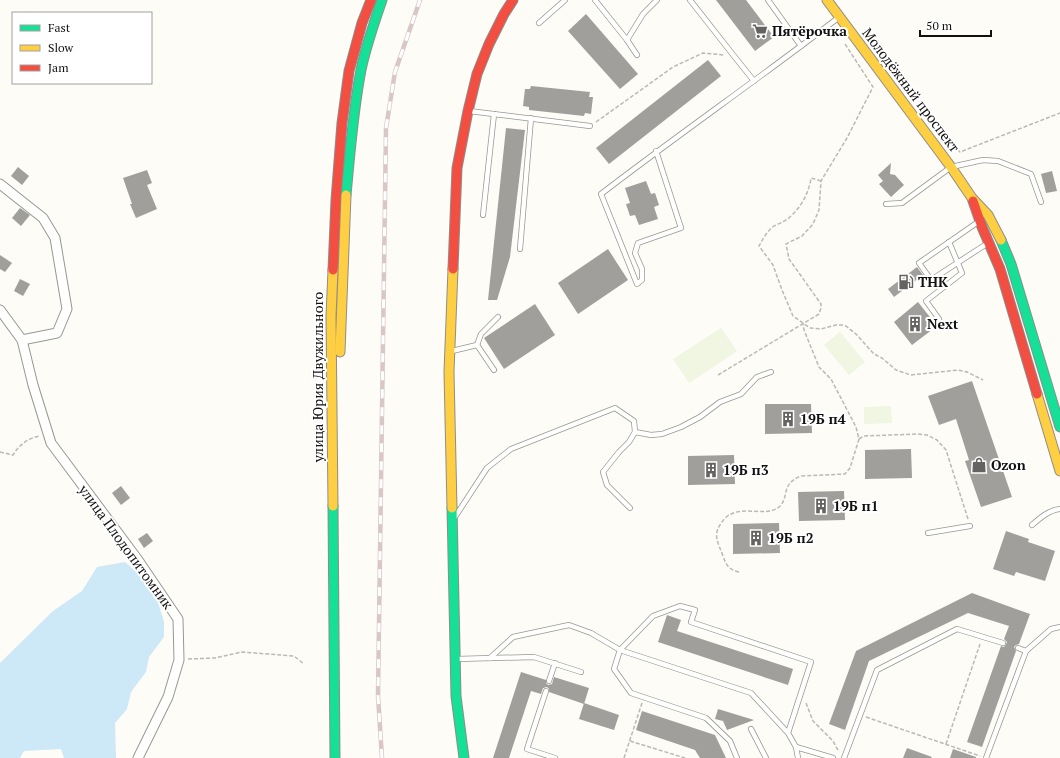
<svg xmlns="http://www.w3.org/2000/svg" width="1060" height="758" font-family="'PT Serif',serif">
  <rect width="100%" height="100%" fill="#fdfcf7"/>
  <g fill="#f0f6e1">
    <path d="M721 328 737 351 689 383 673 359Z"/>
    <path d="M840 332 865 362 849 375 824 345Z"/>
    <path d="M891 406 892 423 864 424V407Z"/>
  </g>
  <path fill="#cde8f7" d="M125 562 144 579 157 599 164 622V637L149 657 146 672 131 692 127 709 115 723 116 758H64L61 749 24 751 20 758H0V663L53 611 82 591 97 567Z"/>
  <g fill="#a19f9c">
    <path d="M716 0H746L774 37 755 51Z"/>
    <path d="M586 14 638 74 620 89 568 31Z"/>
    <path d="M708 60 721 76 609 164 596 148Z"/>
    <path d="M531 86 590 92 589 97H593L591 114 585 113 584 116 529 110V107L523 106 525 89H530Z"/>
    <path d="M506 128 525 130 510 257 497 300H488Z"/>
    <path d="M891 163 890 174 895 175 904 185 891 197 879 184 883 181 878 175Z"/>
    <path d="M18 167 29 176 22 185 11 176Z"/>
    <path d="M147 170 152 183 147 185 157 209 136 218 130 204H132L123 178Z"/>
    <path d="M1052 171 1057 191 1046 193 1041 174Z"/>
    <path d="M646 181 651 194 655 193 659 205 654 207 658 219 639 225 635 215 630 216 626 204 630 203 625 188Z"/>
    <path d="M20 208 30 215 21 226 12 218Z"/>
    <path d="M608 249 628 280 578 314 558 283Z"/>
    <path d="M0 255 12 263 5 272 0 269Z"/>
    <path d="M917 267 923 275 894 297 888 289Z"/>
    <path d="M20 279 30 284 23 296 14 291Z"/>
    <path d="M918 302 937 326 912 345 894 322Z"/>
    <path d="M535 304 555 335 504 369 484 338Z"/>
    <path d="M972 381 1012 497 981 507 965 461 969 460 956 419 939 425 928 396Z"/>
    <path d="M765 404H811L812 433 765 434Z"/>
    <path d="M911 449 912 478 865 479V450Z"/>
    <path d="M734 455 735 484 688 485V456Z"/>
    <path d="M121 486 130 498 121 505 112 493Z"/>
    <path d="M844 491 845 520 799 521 798 492Z"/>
    <path d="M779 523 780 553 733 554V524Z"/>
    <path d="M1006 531 1029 539 1028 542 1055 551 1045 581 1016 572 1014 576 993 569Z"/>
    <path d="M147 533 153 541 144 548 138 539Z"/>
    <path d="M972 593 1030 614 1019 644 1016 645 1014 647 1016 651 982 747 967 742 1001 646 1004 647 1006 644 1007 642 1004 639 1009 626 968 613 869 661 845 730 829 724 856 651Z"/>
    <path d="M667 615 681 620 677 631 793 669 788 685 658 642Z"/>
    <path d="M521 672 546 680V683L548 685 552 684 554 677 589 688 584 704 549 692V689L547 687 543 688 541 694 531 691 509 758H493Z"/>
    <path d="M584 703 619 715 614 730 579 719Z"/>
    <path d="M718 709 754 720 727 730 723 721 715 719Z"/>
    <path d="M642 711 715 735 726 758H700L695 750 636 730Z"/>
    <path d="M907 748 932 757 931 758H903Z"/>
    <path d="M953 749 976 757V758H950Z"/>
  </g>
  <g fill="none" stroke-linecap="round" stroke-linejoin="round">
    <g stroke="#979795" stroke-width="6">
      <g id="lane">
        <path d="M595 0 627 40 637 55"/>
        <path d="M690 0 734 56 754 81"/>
        <path d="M768 0 801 46"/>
        <path d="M539 23 565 0"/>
        <path d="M627 40 643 14 657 0"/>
        <path d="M469 111 590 126"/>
        <path d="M656 151 681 228 638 243 635 253 642 269V280L637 284 601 194C679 134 760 78 838 18"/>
        <path d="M886 204 902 203 951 167 983 160 998 161 1031 174 1041 202"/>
        <path d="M483 215 494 114"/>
        <path d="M978 222 919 263 931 280 988 243"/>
        <path d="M520 249 531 118"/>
        <path d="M939 319 926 301 962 273 949 242"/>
        <path d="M477 345 481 334 498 317"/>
        <path d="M452 351 477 345 494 370"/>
        <path d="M635 432 651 435 662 434 681 427 700 417 720 402 741 394 757 377 771 372"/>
        <path d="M455 517 487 468 511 449 615 408 634 421 635 432 629 442 619 452 603 472 607 485 630 508"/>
        <path d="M1032 525C1040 518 1049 510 1060 509"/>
        <path d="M928 533 970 526"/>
        <path d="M1018 648 1026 651 1051 629 1060 627"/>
        <path d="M490 658 513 637 569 625 591 633 620 650 614 669 631 693 706 718 730 741 737 758"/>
        <path d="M457 659 534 657 581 672"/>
        <path d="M549 681 555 663"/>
        <path d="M546 691 527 749 555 758"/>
        <path d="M751 729 766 758"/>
        <path d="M788 733 751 693 620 650 653 616 680 606 695 610 691 622 811 662 788 733 796 747 833 758"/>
        <path d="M796 747 798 758"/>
        <path d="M844 758 877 670 957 629 1003 643"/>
        <path d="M986 758 1026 651"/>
      </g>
    </g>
    <g stroke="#979795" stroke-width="11">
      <g id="street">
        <path d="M0 184 43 218 55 238 67 309 57 333 22 340"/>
        <path d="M0 310 22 340 33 385 51 443 138 560 178 619 179 660 168 697 138 758"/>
      </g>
    </g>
    <g stroke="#8e8d8b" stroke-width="11">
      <g id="fast">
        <path d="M346 195C350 153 353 111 361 70 366 46 374 23 382 0"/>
        <path d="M1001 240 1011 264 1060 427"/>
        <path d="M333 506 335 758"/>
        <path d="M452 508 456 696 464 758"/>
      </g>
    </g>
    <g stroke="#8e8d8b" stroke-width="11">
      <g id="slow">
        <path d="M827 0 951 167 972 198 988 215 1001 240"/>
        <path d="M340 352 346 195"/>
        <path d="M1037 394 1060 471"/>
        <path d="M333 506 331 316 333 270"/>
        <path d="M452 508 449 372 453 269"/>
      </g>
    </g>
    <g stroke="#8e8d8b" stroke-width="11">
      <g id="jam">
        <path d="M973 201 982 227 1000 269 1037 394"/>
        <path d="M453 269 457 168 468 111 477 74 489 44 504 14 513 0"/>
        <path d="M333 270 336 200 342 123 349 71 362 23 371 0"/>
      </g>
    </g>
    <g stroke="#b9b9b8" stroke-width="1.5" stroke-dasharray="4 2" stroke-linecap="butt">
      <path d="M926 113 960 152 1060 113"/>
      <path d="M596 122 673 67 703 53 724 55"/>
      <path d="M821 181 811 178C809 192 802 206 791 216 786 221 780 223 774 226 767 231 763 239 759 246L773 265 782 290 793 316 810 328 821 329 836 325H842L846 326 856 334 874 354 882 358 896 370 911 375 958 370 967 372 983 380"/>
      <path d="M718 375 819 314 821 308V304L789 259 786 244 802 236 813 224 819 210 821 181 847 138 873 87 845 44"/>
      <path d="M859 439 864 436 917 434 927 435 937 440 946 450 968 519"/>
      <path d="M0 452 13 455C19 445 28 438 40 436"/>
      <path d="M739 572C729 570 726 565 723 556 718 542 712 535 722 522 736 501 765 519 779 507 790 497 780 484 801 476L845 474 850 468 859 439 856 427 831 379 819 367 804 330 803 324"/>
      <path d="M188 659 215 658 242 652 294 656 304 664"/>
      <path d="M806 703 813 721 833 741 839 752"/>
      <path d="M866 717 980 756"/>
      <path d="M630 741 685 758"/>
      <path d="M946 744 980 644"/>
      <path d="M624 758 642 703"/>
    </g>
    <use href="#lane" stroke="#fffffe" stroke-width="4.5"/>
    <use href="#street" stroke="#fffffe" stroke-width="9"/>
    <use href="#fast" stroke="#16e098" stroke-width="9"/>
    <use href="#slow" stroke="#ffcf43" stroke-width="9"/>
    <use href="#jam" stroke="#f24e42" stroke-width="9"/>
    <g stroke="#d9c6c7" stroke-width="4.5">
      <path id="rail" d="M382 758 378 696 386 128 395 72 420 0"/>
    </g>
    <use href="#rail" stroke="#fff" stroke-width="3" stroke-dasharray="9" stroke-linecap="butt"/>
  </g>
  <defs>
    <g id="supermarket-bare" transform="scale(1.2)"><path d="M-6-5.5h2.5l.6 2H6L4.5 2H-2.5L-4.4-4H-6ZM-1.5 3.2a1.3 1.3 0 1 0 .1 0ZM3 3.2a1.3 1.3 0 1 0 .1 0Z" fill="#646362" stroke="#fff" stroke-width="2.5" paint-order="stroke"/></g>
    <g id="fuel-bare" transform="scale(1.2)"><path d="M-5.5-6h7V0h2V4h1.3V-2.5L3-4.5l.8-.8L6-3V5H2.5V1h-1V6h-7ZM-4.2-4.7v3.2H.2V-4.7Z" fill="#646362" stroke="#fff" stroke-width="2.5" paint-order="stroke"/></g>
    <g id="building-bare" transform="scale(1.2)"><path d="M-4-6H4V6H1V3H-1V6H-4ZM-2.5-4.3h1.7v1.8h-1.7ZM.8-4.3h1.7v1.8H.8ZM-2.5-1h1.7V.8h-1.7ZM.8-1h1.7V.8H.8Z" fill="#646362" stroke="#fff" stroke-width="2.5" paint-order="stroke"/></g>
    <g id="shop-bare" transform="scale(1.2)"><path d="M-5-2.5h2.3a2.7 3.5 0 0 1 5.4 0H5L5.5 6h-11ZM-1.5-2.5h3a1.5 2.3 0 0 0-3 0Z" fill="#646362" stroke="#fff" stroke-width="2.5" paint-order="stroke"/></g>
  </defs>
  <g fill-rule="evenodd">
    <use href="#supermarket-bare" x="760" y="31"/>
    <use href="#fuel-bare" x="906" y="282"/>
    <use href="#building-bare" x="915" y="324"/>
    <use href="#building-bare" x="788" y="419"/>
    <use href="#shop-bare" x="979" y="465"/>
    <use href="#building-bare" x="711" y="470"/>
    <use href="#building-bare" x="821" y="506"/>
    <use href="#building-bare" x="756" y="538"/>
  </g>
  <g text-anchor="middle" stroke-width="4" stroke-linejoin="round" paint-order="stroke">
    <g font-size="14" font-weight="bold" fill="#111" stroke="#fff" text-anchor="start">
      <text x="772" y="36">Пятёрочка</text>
      <text x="918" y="287">ТНК</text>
      <text x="927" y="329">Next</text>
      <text x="800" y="424">19Б п4</text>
      <text x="991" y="470">Ozon</text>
      <text x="723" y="475">19Б п3</text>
      <text x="833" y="511">19Б п1</text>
      <text x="768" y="543">19Б п2</text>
    </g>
    <g font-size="14" fill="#111" stroke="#fff">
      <text transform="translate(911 90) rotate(53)" y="5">Молодёжный проспект</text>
      <text transform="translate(318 377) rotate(-90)" y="5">улица Юрия Двужильного</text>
      <text transform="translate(126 547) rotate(54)" y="5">улица Плодопитомник</text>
    </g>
  </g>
  <rect x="12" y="12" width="140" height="72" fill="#ffffff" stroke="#a0a0a0"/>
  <rect x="20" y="25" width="20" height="6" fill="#16e098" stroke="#a0a0a0"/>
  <text x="48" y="32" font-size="12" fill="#111111">Fast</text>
  <rect x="20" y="45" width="20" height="6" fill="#ffcf43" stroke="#a0a0a0"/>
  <text x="48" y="52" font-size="12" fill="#111111">Slow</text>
  <rect x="20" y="65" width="20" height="6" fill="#f24e42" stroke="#a0a0a0"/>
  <text x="48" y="72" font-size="12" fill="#111111">Jam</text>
  <path d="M920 30v6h71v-6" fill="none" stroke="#111111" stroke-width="2"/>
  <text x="926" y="30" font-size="12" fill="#111111" stroke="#ffffff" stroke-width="3" paint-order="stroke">50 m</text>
</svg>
